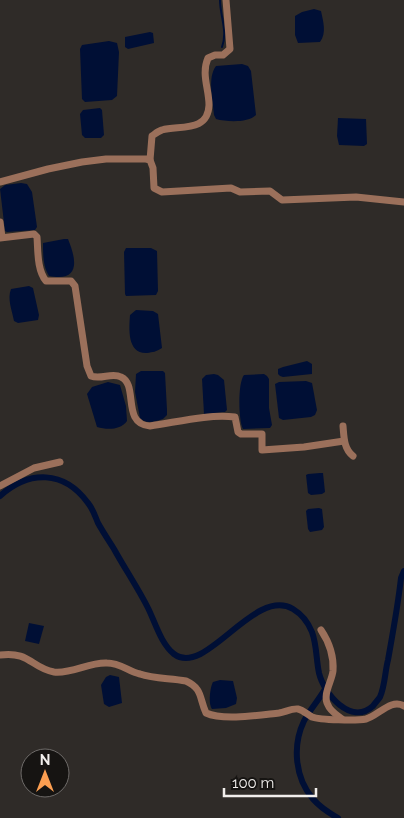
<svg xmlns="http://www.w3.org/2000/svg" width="404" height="818" font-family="Raleway,sans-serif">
  <rect width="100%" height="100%" fill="#2f2b28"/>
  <g fill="#000f35">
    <path d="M314 9 321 11C323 21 327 33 320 42L298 43 295 35V16L302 12Z"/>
    <path d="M150 32 153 33 154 43 128 49 125 47V37Z"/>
    <path d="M109 41 117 43 119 52 117 96 112 100 85 102 82 99 80 49 82 45Z"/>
    <path d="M242 64 248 66 251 71 256 115C248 123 227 122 216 119L214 115C213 100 207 78 216 66Z"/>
    <path d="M100 108 102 110 104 135 101 138H85L82 135 80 114 83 110Z"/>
    <path d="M338 118 366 119 367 144 364 146 339 145 337 136Z"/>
    <path d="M21 183 27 184 32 192 37 227 35 230 7 232 5 231 0 189 5 185Z"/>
    <path d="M64 239H68C77 261 80 282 49 276 43 267 43 254 43 243Z"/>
    <path d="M126 248H151L157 251 158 291 156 295 126 296 125 294 124 252Z"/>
    <path d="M29 286 33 288 39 315 38 320 18 323 14 321C12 310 7 299 11 289Z"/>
    <path d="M136 310 153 311 158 314 162 348C156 352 153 352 147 353 127 354 129 329 130 315Z"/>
    <path d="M307 361 312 364V374L283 377 280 376 278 374V369L283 367Z"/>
    <path d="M141 371H163L165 373 167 410V415L163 419C156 421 146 425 140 418L135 392 136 374Z"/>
    <path d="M214 374 218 375 224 380 227 410 225 412 204 414 202 379 206 375Z"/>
    <path d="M264 374 267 376 269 379V408L272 425 270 428 243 429C238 419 238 382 244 375Z"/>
    <path d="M306 381 312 383 317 410 315 415 311 417 283 420 279 418 275 384 279 382Z"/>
    <path d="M108 382 120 385 126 406 127 421C121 430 107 430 97 427L87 394 92 387Z"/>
    <path d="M320 473H323L325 492 322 494 311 495 308 493 306 475 308 474Z"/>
    <path d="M319 508 322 509 324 527 322 530 310 532 308 529 306 511 308 509Z"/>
    <path d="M29 623 44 626 39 644 25 641Z"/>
    <path d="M110 675 119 677 122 703 109 707 104 704 101 685 106 677Z"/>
    <path d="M220 680 233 681 237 698 236 704 226 708 212 709C208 704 210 687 213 682Z"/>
  </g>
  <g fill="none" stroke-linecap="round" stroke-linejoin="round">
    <path stroke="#000f35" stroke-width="2" d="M220 0C220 16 228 31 222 47"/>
    <g stroke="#000f35" stroke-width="6">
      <path d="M0 496C29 470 64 470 88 503 93 509 95 516 98 523 103 532 109 541 114 549 125 569 138 588 148 608 155 622 161 644 174 654 206 678 254 586 293 609 303 615 308 622 312 632 317 646 316 659 319 673 324 694 351 726 373 706 375 703 378 700 380 697 385 686 385 671 388 660 393 632 398 605 401 578L404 571"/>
      <path d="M325 689C319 700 310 709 304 721 292 746 295 778 313 799 320 807 329 813 338 818"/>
    </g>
    <g stroke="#9b705b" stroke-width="7">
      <path d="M150 160 152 136C155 134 158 131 162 130 179 125 208 133 209 105 209 89 201 74 208 58L215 55H223L230 49 226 0"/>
      <path d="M0 182 48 169 82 162 106 159H146L150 160 153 168 154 188 162 192 231 188 240 192 270 191 282 200 356 197 404 202"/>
      <path d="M0 222 2 237"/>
      <path d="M0 238 34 234 37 237C38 251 37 270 46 281H71L75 286 87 366 91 376C101 380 112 372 121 377 139 385 121 424 150 426 178 422 207 414 235 417L238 432 241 434H262V450L304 447 344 441"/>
      <path d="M343 426C344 438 344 449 353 456"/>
      <path d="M0 486 34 468 60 462"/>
      <path d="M321 630C329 642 334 656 333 671 332 681 322 695 328 705 330 711 337 715 342 719"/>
      <path d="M0 655C30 651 31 668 54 672 72 674 89 662 107 663 120 663 128 671 140 674 154 679 171 678 186 681 203 689 199 698 206 713 223 721 260 715 279 713 285 712 293 708 298 709 303 710 308 715 312 717 320 720 357 721 366 719 378 716 391 698 404 706"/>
    </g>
  </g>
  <g transform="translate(45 773)"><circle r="24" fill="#161412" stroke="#6e6b69"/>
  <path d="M0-4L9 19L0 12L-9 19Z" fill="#fb9e51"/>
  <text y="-8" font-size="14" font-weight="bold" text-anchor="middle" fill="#f1eeec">N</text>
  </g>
  <path d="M224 788v8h92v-8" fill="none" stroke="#f1eeec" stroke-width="2.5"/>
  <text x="232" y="788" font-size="15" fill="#f1eeec" stroke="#161412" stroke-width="4" paint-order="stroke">100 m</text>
</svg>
